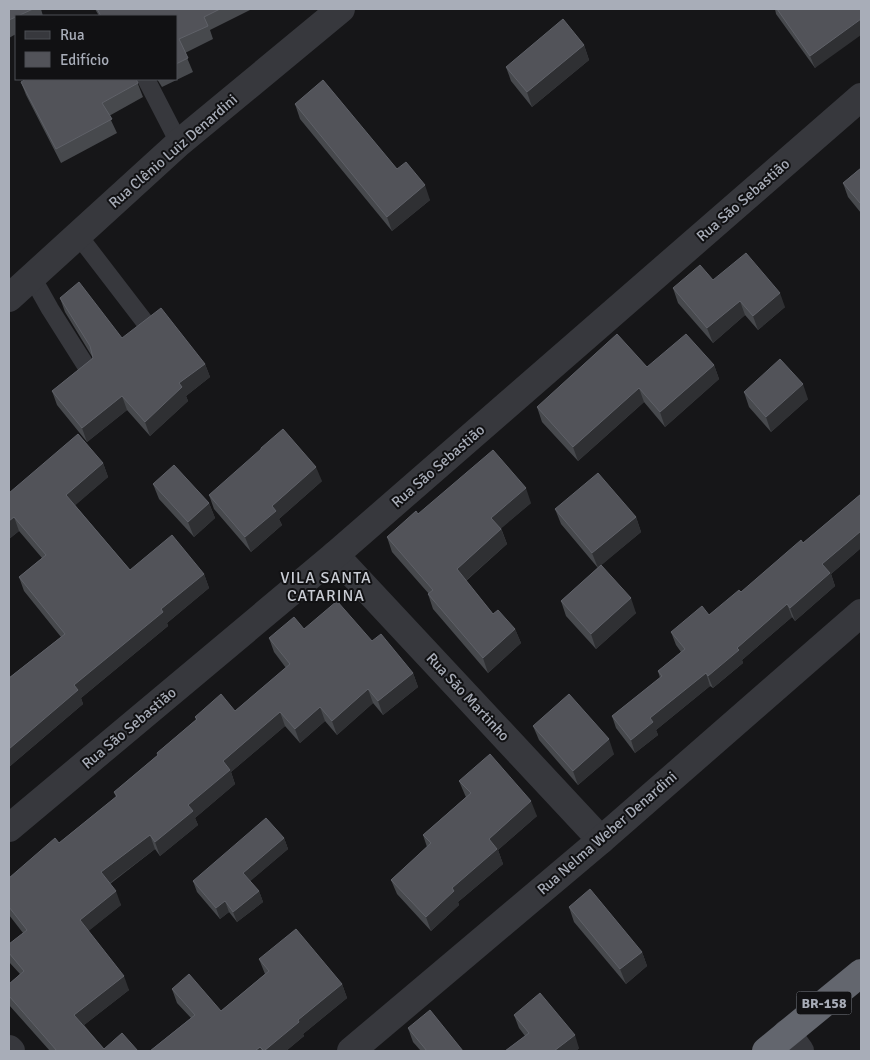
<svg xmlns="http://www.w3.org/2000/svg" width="870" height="1060" font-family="Signika,sans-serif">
  <rect width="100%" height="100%" fill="#161618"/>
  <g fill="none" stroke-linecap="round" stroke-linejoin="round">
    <g stroke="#37383d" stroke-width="18">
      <path d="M146 79 179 143"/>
      <path d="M78 235 144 321"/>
      <path d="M32 277 50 309 86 366"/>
    </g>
    <g stroke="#37383d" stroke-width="28">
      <path d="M9 298 179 143 341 9"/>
      <path d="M335 555 601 840"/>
      <path d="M9 828 335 555 861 97"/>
      <path d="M787 1033 800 1051"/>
      <path d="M9 1049 11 1051"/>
      <path d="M351 1051 601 840 861 613"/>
    </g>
    <path stroke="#63666e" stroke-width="28" d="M766 1051 861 973"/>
  </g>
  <g fill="#47494d">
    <path d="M9 9H41L43 16H16V34L9 38Z"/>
    <path d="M95 9H252L210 30 213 39 185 53 193 72 162 87 157 79H176V16H99Z"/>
    <path d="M775 9H861L815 68 776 14Z"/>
    <path d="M584 45 589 60 532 107 511 81 506 67Z"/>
    <path d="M136 79 143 97 109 116 117 133 61 163 26 95 21 82Z"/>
    <path d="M295 104 397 169 430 200 392 231 300 119Z"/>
    <path d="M861 168V213L848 197 843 183Z"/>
    <path d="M673 288 785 307 758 330 745 315 713 343 678 303Z"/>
    <path d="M60 298 122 338 205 364 210 377 186 396 188 401 150 436 127 410 87 442 57 405 52 391 93 358 65 312Z"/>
    <path d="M714 365 719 379 665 427 644 402 578 461 542 422 537 407Z"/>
    <path d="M744 392 808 399 771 432 749 407Z"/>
    <path d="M103 463 108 477 75 505 130 570 204 574 209 588 167 623 168 626 81 698 83 704 9 767V678L61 637 24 591 19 577 42 558 19 531 9 539V493Z"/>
    <path d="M322 481 279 519 282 525 251 552 214 509 209 495Z"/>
    <path d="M153 484 209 503 215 518 194 537 159 499Z"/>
    <path d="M861 494V548L831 574 835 586 795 621 792 617 742 660 743 663 713 688 710 686 656 730 658 735 635 753 616 728 612 716 660 678 658 671 681 652 676 645 671 632 709 615 741 592 803 543Z"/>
    <path d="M531 503 501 528 507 544 466 581 493 614 515 629 521 643 488 673 433 609 428 594H429L392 552 387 537 418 514Z"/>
    <path d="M555 509 636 517 641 532 601 565 636 613 596 649 566 616 561 601 598 568 561 524Z"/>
    <path d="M304 629 372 641 413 673 418 687 383 715 373 703 337 735 325 721 300 743 285 726 231 772 235 784 195 818 198 825 160 856 155 849 110 884 121 905 88 931 129 990 84 1025 104 1049 138 1051H50L9 1005V984L20 974 9 962V944L23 933 9 915V878L59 843 116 797 114 792 158 755 157 753 196 720 195 717 235 711 286 668 274 652 269 638Z"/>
    <path d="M533 726 614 754 578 785 539 740Z"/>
    <path d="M459 781 537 816 498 850 503 864 458 902 459 905 431 931 397 894 391 880 427 847 423 835 466 797 465 795Z"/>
    <path d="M284 838 288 849 250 881 259 891 263 902 237 922 229 912 220 919 197 892 193 881Z"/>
    <path d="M569 907 642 952 647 966 626 984 574 922Z"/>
    <path d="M259 959 342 984 347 998 303 1034 304 1036 286 1051H150L191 1018 177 1003 172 989 221 1011 265 974Z"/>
    <path d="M514 1015 579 1048 576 1051H505L525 1036 519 1028Z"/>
    <path d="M408 1028 463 1051H421L413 1042Z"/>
  </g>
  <g fill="#2f3033">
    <path d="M861 19V35L815 68 810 56Z"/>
    <path d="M584 45 589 60 532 107 527 92Z"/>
    <path d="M425 185 430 200 392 231 387 217Z"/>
    <path d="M780 293 785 307 758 330 753 316Z"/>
    <path d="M740 301 745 315 713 343 707 328Z"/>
    <path d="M205 364 210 377 186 396 188 401 150 436 145 422 179 383Z"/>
    <path d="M714 365 719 379 665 427 660 412Z"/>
    <path d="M803 384 808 399 771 432 766 417Z"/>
    <path d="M639 388 644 402 578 461 573 447Z"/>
    <path d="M122 396 127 410 87 442 82 428Z"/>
    <path d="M103 463 108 477 71 509 66 495Z"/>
    <path d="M316 467 322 481 279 519 282 525 251 552 245 537 272 506Z"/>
    <path d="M526 488 531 503 497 532 491 518Z"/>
    <path d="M209 503 215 518 194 537 188 522Z"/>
    <path d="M14 517 19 531 9 539V521Z"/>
    <path d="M636 517 641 532 598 568 592 553Z"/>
    <path d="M501 529 507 544 462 584 457 569Z"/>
    <path d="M861 531V548L831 574 835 586 795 621 790 608 822 564Z"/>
    <path d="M204 574 209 588 167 623 168 626 81 698 83 704 9 767V749L74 685 161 609Z"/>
    <path d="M631 598 636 613 596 649 591 634Z"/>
    <path d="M787 604 792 617 742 660 743 663 713 688 708 676 737 648Z"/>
    <path d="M515 629 521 643 488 673 483 658Z"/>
    <path d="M413 673 418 687 383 715 378 701Z"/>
    <path d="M706 673 710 686 656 730 658 735 635 753 631 740 650 718Z"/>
    <path d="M368 689 373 703 337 735 332 721Z"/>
    <path d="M320 707 325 721 300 743 295 729Z"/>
    <path d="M280 712 285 726 231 772 235 784 195 818 198 825 160 856 155 842 188 805 223 761Z"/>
    <path d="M609 739 614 754 578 785 573 771Z"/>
    <path d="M531 801 537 816 498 850 503 864 458 902 459 905 431 931 426 917 452 888 489 839Z"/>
    <path d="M150 835 155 849 106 886 101 872Z"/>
    <path d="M284 838 288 849 247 884 243 873Z"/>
    <path d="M116 891 121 905 85 934 80 920Z"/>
    <path d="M259 891 263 902 237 922 233 912Z"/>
    <path d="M225 901 229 912 220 919 216 908Z"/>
    <path d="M642 952 647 966 626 984 620 969Z"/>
    <path d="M124 976 129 990 79 1029 74 1015Z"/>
    <path d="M342 984 347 998 303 1034 304 1036 286 1051H264L298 1020Z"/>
    <path d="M575 1035 579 1048 576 1051H554Z"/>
    <path d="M260 1047 262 1051H255Z"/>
  </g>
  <g fill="#525359" stroke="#5f6168">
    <path d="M9 9H33L9 20Z"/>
    <path d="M97 9H220L204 17 208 26 179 39 188 58 176 64V16H101Z"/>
    <path d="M777 9H861V19L810 56Z"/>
    <path d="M563 19 584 45 527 92 506 67Z"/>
    <path d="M26 79H136L138 83 102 103 112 119 56 149 21 82Z"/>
    <path d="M323 80 397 169 406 162 425 185 387 217 295 104Z"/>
    <path d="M861 168V201L860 203 843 183Z"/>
    <path d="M746 253 780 293 753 316 740 301 707 328 673 288 700 265 713 280Z"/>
    <path d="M79 282 122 338 161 308 205 364 179 383 182 387 145 422 122 396 82 428 52 391 93 358 90 346 60 298Z"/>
    <path d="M617 334 647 367 686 334 714 365 660 412 639 388 573 447 537 407Z"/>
    <path d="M780 359 803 384 766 417 744 392Z"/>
    <path d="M283 429 316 467 272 506 276 511 245 537 209 495 261 449V448Z"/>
    <path d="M78 434 103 463 66 495 130 570 172 535 204 574 161 609 163 612 74 685 78 690 9 749V678L65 634 19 577 46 555 14 517 9 521V493Z"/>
    <path d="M493 450 526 488 491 518 501 529 457 569 493 614 498 610 515 629 483 658 428 594 433 590 387 537 416 511 418 514Z"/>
    <path d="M174 465 209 503 188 522 153 484Z"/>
    <path d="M598 473 636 517 592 553 555 509Z"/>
    <path d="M861 494V531L822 564 830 573 790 608 787 604 737 648 739 650 708 676 706 673 650 718 653 722 631 740 612 716 662 676 658 671 685 649 671 632 702 606 709 615 739 590 741 592 801 540 803 543Z"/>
    <path d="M601 565 631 598 591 634 561 601Z"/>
    <path d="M337 601 372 641 381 634 413 673 378 701 368 689 332 721 320 707 295 729 280 712 223 761 230 770 188 805 193 811 155 842 150 835 101 872 116 891 80 920 124 976 74 1015 104 1049 122 1033 138 1051H57L9 996V984L24 971 9 953V944L27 930 9 907V878L55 838 59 843 117 796 114 792 158 755 157 753 197 719 195 717 221 694 235 711 290 664 269 638 294 617 304 629Z"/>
    <path d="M569 694 609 739 573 771 533 726Z"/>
    <path d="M490 754 531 801 489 839 497 849 452 888 454 891 426 917 391 880 431 843 423 835 471 793 459 781Z"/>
    <path d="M266 818 284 838 243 873 259 891 233 912 225 901 216 908 193 881Z"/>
    <path d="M590 889 642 952 620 969 569 907Z"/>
    <path d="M296 929 342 984 298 1020 299 1022 264 1051 260 1047 255 1051H150L195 1015 172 989 189 974 221 1011 269 971 259 959Z"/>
    <path d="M540 993 575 1035 554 1051H505L529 1033 514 1015Z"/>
    <path d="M430 1010 463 1051H427L408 1028Z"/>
  </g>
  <g text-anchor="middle" stroke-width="4" stroke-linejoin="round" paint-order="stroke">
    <rect fill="#111113" stroke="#7b7e86" stroke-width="1" x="796.5" y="991.5" width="55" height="23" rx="4"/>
    <g font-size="14" font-weight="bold" fill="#a8adb8">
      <text x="824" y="1008">BR-158</text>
    </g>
    <g font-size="15" fill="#a8adb8" stroke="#111113">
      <text transform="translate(173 151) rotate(-41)" y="5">Rua Clênio Luiz Denardini</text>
      <text transform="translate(743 200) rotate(-41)" y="5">Rua São Sebastião</text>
      <text transform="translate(438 466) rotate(-41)" y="5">Rua São Sebastião</text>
      <text transform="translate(468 697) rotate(47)" y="5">Rua São Martinho</text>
      <text transform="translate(129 728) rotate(-40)" y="5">Rua São Sebastião</text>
      <text transform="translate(607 833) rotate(-41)" y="5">Rua Nelma Weber Denardini</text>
    </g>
    <g font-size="16" letter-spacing="1" fill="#c9ccd4" stroke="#111113">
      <text x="326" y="583">VILA SANTA<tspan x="326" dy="18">CATARINA</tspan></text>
    </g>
  </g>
  <rect width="870" height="1060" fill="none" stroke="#a8adb8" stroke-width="20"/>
  <rect x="15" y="15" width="162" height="65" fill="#111113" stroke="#4d4f55"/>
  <rect x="25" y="31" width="25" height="8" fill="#37383d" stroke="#4d4f55"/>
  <text x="60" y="40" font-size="15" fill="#a8adb8">Rua</text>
  <rect x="25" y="52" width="25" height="15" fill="#525359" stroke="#4d4f55"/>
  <text x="60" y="65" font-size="15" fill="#a8adb8">Edifício</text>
</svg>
